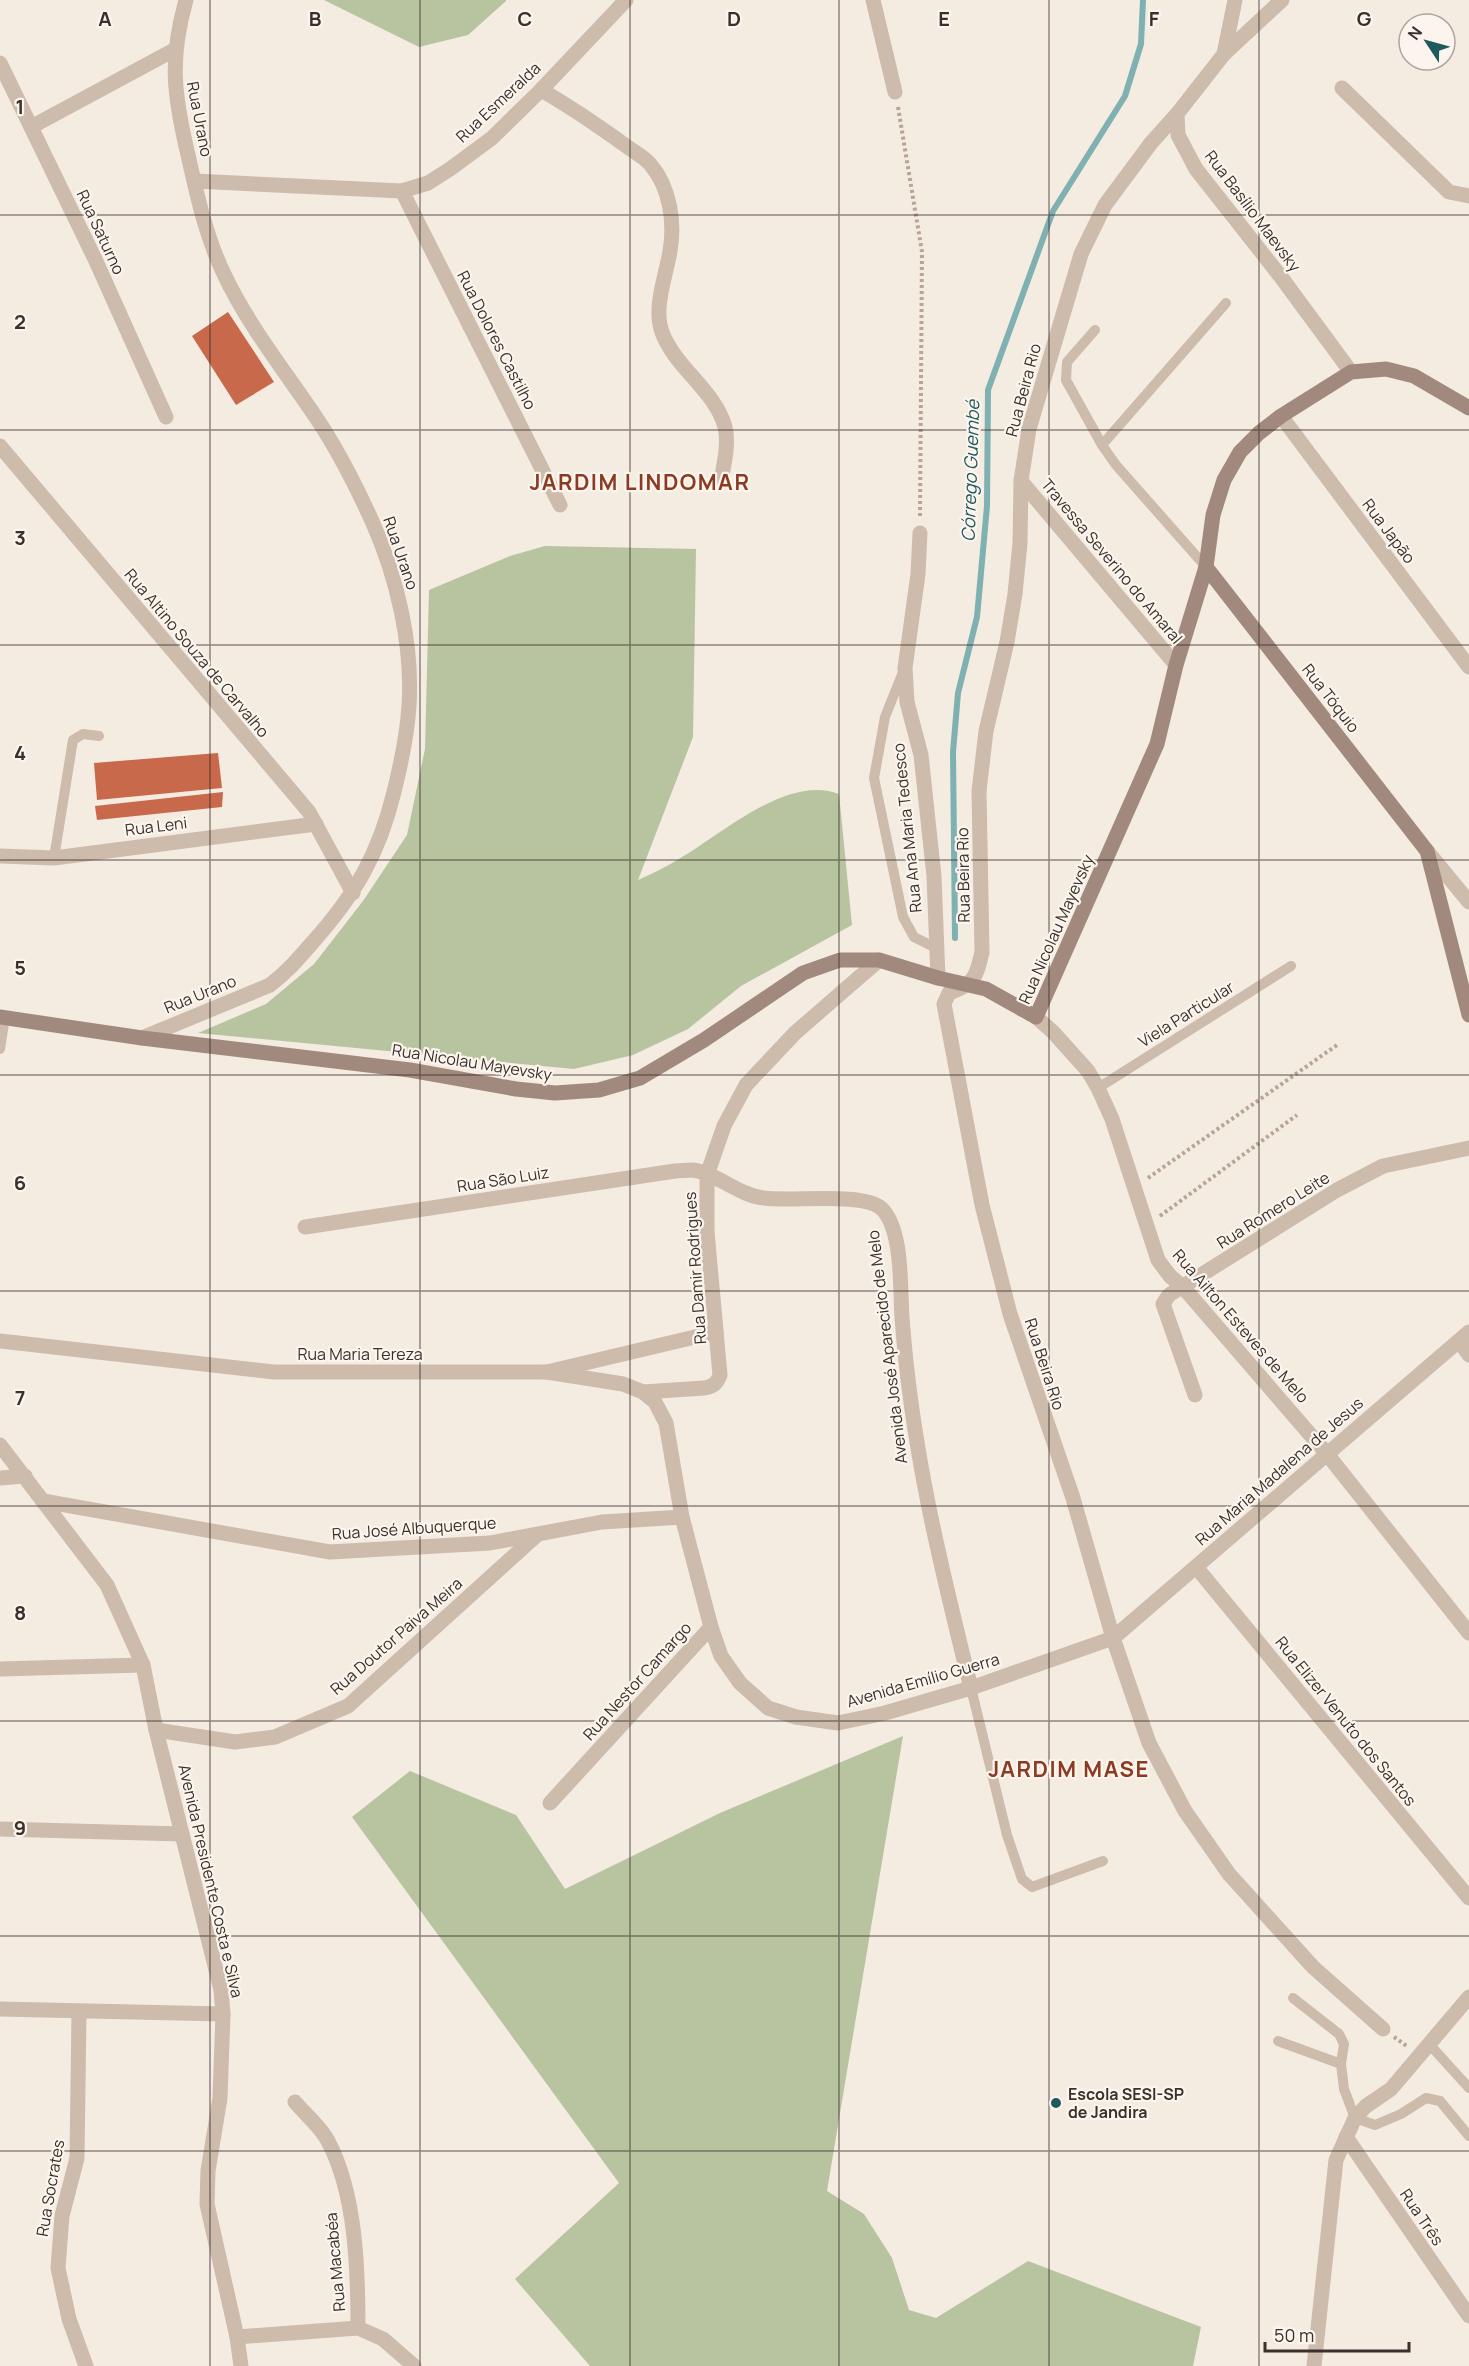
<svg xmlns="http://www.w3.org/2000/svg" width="1469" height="2366" font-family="Manrope,sans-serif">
  <rect width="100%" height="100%" fill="#f4ebe1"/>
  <g fill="#b8c4a0">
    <path d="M324 0H506V1L468 35 419 47Z"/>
    <path d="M545 546 696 549 693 737 638 880C652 874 666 867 679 859 721 835 787 774 839 794L852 925 741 986 688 1029 633 1055 574 1069 198 1033 266 1004 314 964 363 901 407 835 425 749 429 590 510 556Z"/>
    <path d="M903 1736 827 2191 864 2214 892 2258 909 2310 936 2318 1028 2261 1201 2327 1193 2366H590L515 2279 619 2183 352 1817 410 1771 516 1815 565 1889 720 1813Z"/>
  </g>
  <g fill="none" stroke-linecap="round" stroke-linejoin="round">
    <path stroke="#7fb0b2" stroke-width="6" d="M955 938 953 752 958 693 977 617 987 506 988 390 1053 211 1125 96 1141 44 1143 0"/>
  </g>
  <g fill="#c8694b">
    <path d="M228 312 274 382 236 405 192 336Z"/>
    <path d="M218 753 222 788 97 800 94 763Z"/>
    <path d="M223 792 222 807 97 820 95 806Z"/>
  </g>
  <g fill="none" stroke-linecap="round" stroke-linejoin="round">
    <g stroke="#b9a596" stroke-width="4" stroke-dasharray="3 3" stroke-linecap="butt">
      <path d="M898 107 922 252 920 518"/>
      <path d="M1148 1178 1337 1045"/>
      <path d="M1160 1216 1297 1115"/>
      <path d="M1394 2037 1408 2047"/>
    </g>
    <g stroke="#cdbbac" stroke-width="10">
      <path d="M1095 330 1067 362 1066 380 1102 445"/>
      <path d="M1206 567 1116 465 1102 445 1226 303"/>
      <path d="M903 672 885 717 874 778 903 917 914 937 936 948"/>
      <path d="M54 858 73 740 83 734 99 736"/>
      <path d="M0 1049 5 1017"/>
      <path d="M1098 1088 1291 966"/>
      <path d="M971 1688 1007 1835 1022 1879 1032 1887 1103 1861"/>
      <path d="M1293 1998 1339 2034 1344 2044 1341 2064 1344 2089 1355 2118 1375 2125 1401 2114 1426 2098 1440 2101 1469 2136"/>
      <path d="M1278 2041 1341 2064"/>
      <path d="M1430 2045 1469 2088"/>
    </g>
    <g stroke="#cdbbac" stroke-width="15">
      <path d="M873 0 895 92"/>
      <path d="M1235 0 1224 54 1177 114 1178 135 1196 169 1281 277 1351 372"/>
      <path d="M1224 54 1282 0"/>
      <path d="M0 63 95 259 166 417"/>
      <path d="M1342 88 1449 192 1469 196"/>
      <path d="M541 90C571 107 600 127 629 148 636 153 645 158 650 164 670 187 675 222 670 251 666 276 653 308 662 332 675 368 715 390 725 427 729 444 724 464 721 481"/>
      <path d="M1177 114 1151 143 1105 205 1081 254 1029 429 1021 481 1020 543 1015 594 1007 642 986 731 979 791 982 952C976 979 974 983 949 993L944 1004 982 1205 1010 1314 1073 1498 1113 1638 1149 1743 1185 1811 1229 1874 1313 1967 1383 2029"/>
      <path d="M31 127 174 50"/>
      <path d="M194 181 402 191 428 183 450 169 492 138 541 90 626 0"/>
      <path d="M402 191 560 505"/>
      <path d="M1281 416 1469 667"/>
      <path d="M0 446 309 812 353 893"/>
      <path d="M1021 481 1176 665"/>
      <path d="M920 533 918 574 905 668 907 702 921 755 934 876 938 978"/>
      <path d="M1427 851 1469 902"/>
      <path d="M0 856 54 858 316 824"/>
      <path d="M1036 1017 1053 1032 1088 1071 1098 1088 1112 1119 1158 1260 1170 1276 1183 1287 1327 1454 1469 1633"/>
      <path d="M142 1038 270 985C287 972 299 958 312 943 355 895 379 854 394 792 401 764 407 735 409 706 413 645 397 577 372 521 356 486 337 448 315 416 284 370 248 325 224 274 206 237 197 195 188 155 174 96 169 60 186 0"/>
      <path d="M305 1227 675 1171C680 1171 687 1170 693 1170 717 1173 737 1195 764 1198 791 1202 862 1192 881 1208 903 1228 900 1288 902 1317 911 1445 940 1564 971 1688"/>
      <path d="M0 1341 274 1372H547L716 1332"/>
      <path d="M1459 1341 1469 1355"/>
      <path d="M547 1372 623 1384 643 1392 655 1402 666 1423 682 1517 711 1627 721 1656 740 1683 768 1708 796 1717 838 1723 885 1713 971 1688 1113 1638 1469 1332"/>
      <path d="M643 1392 704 1388C713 1386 717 1384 720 1375L707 1232V1175L724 1126 746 1085 795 1033 879 960"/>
      <path d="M1195 1395 1163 1304 1169 1295 1337 1190 1383 1166 1469 1148"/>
      <path d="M0 1445 107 1585 143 1665 156 1730 221 1990 223 2014 220 2098 208 2171 207 2204 237 2337 241 2366"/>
      <path d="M0 1478 25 1476"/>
      <path d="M43 1501 330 1552 490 1543 602 1522 682 1517"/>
      <path d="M1196 1567 1469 1898"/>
      <path d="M0 1669 143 1665"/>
      <path d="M156 1730 235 1742 275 1737 348 1706 537 1535"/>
      <path d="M550 1803 711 1627"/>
      <path d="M0 1829 182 1834"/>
      <path d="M0 2009 223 2014"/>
      <path d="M79 2012 77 2158 62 2216 58 2268 69 2319 86 2366"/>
      <path d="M295 2102C305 2114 321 2127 328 2141 356 2194 358 2269 358 2328"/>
      <path d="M1346 2137 1469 2316"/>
      <path d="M237 2337 358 2328 383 2339 414 2366"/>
      <path d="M1314 2366 1336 2160 1355 2118 1366 2106 1391 2089 1469 1997"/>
    </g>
    <g stroke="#a18a7d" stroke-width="15">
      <path d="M1206 567 1427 851 1469 1015"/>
      <path d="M0 1017 142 1038 410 1070 516 1089 555 1093 599 1090 640 1078 704 1040 803 973 840 960H879L938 978 986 989 1036 1017 1157 744 1176 665 1206 567 1213 515 1224 480 1240 452 1259 433 1281 416 1351 372 1386 369 1414 376 1469 408"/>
    </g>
  </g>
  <path fill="none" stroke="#3b302b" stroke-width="1.5" stroke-opacity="0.55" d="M210 0V2366M420 0V2366M630 0V2366M839 0V2366M1049 0V2366M1259 0V2366M0 215H1469M0 430H1469M0 645H1469M0 860H1469M0 1075H1469M0 1291H1469M0 1506H1469M0 1721H1469M0 1936H1469M0 2151H1469"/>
  <circle fill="#1f5a5e" stroke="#fbf5ee" stroke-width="2" cx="1056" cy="2103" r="6"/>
  <g text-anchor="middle" stroke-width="4.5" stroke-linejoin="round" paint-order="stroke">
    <g font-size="16" fill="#3b302b" stroke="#fbf5ee">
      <text transform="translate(498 102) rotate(-43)" y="6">Rua Esmeralda</text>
      <text transform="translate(200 119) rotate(79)" y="6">Rua Urano</text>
      <text transform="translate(1253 211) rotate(53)" y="6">Rua Basílio Maevsky</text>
      <text transform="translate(101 232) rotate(65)" y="6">Rua Saturno</text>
      <text transform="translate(497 340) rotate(63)" y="6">Rua Dolores Castilho</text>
      <text transform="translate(1023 390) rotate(-75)" y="6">Rua Beira Rio</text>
      <text transform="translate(1389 531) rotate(53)" y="6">Rua Japão</text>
      <text transform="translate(401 553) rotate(71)" y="6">Rua Urano</text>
      <text transform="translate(1112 561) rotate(50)" y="6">Travessa Severino do Amaral</text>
      <text transform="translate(197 653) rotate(50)" y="6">Rua Altino Souza de Carvalho</text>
      <text transform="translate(1331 698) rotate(52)" y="6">Rua Tóquio</text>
      <text transform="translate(156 826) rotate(-7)" y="6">Rua Leni</text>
      <text transform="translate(907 828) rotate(-96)" y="6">Rua Ana Maria Tedesco</text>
      <text transform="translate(963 875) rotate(-91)" y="6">Rua Beira Rio</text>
      <text transform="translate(1056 929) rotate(-66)" y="6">Rua Nicolau Mayevsky</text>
      <text transform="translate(200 994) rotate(-22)" y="6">Rua Urano</text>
      <text transform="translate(1186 1014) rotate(-32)" y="6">Viela Particular</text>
      <text transform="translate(472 1062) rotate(9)" y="6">Rua Nicolau Mayevsky</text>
      <text transform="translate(503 1179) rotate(-9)" y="6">Rua São Luiz</text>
      <text transform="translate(1273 1210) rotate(-32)" y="6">Rua Romero Leite</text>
      <text transform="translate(695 1268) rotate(-94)" y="6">Rua Damir Rodrigues</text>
      <text transform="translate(1241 1326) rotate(49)" y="6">Rua Ailton Esteves de Melo</text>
      <text transform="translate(887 1347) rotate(-97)" y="6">Avenida José Aparecido de Melo</text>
      <text x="360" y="1360">Rua Maria Tereza</text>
      <text transform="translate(1045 1364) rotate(72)" y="6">Rua Beira Rio</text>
      <text transform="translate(1279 1471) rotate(-41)" y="6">Rua Maria Madalena de Jesus</text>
      <text transform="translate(414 1528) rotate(-4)" y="6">Rua José Albuquerque</text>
      <text transform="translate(396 1636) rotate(-41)" y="6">Rua Doutor Paiva Meira</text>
      <text transform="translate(923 1680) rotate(-16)" y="6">Avenida Emílio Guerra</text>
      <text transform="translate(637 1681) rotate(-48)" y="6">Rua Nestor Camargo</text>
      <text transform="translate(1346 1721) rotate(51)" y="6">Rua Elizer Venuto dos Santos</text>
      <text transform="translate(211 1881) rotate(77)" y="6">Avenida Presidente Costa e Silva</text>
      <text transform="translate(50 2188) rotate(-80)" y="6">Rua Socrates</text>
      <text transform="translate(1422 2217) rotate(56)" y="6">Rua Três</text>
      <text transform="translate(335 2262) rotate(-95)" y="6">Rua Macabéa</text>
    </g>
    <g font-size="16" font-weight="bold" fill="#3b302b" stroke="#fbf5ee" text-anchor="start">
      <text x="1068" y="2100">Escola SESI-SP<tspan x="1068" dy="18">de Jandira</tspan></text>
    </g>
    <g font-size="18" font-style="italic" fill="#1f5a5e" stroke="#fbf5ee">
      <text transform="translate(971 471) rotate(-88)" y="6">Córrego Guembé</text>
    </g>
    <g font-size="22" font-weight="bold" letter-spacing="1.5" fill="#8c3b22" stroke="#fbf5ee">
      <text x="640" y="490">JARDIM LINDOMAR</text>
      <text x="1069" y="1777">JARDIM MASE</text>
    </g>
  </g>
  <g font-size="20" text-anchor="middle" font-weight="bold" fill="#3b302b" stroke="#fbf5ee" stroke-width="4.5" stroke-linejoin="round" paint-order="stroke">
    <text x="105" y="26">A</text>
    <text x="315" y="26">B</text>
    <text x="525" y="26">C</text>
    <text x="734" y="26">D</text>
    <text x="944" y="26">E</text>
    <text x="1154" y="26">F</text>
    <text x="1364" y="26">G</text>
    <text x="20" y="114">1</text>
    <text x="20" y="329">2</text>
    <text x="20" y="545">3</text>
    <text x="20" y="760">4</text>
    <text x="20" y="975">5</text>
    <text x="20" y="1190">6</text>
    <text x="20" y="1405">7</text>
    <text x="20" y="1620">8</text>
    <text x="20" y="1835">9</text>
  </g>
  <g transform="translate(1427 42) rotate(306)"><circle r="28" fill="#fbf5ee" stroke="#aea6a0" stroke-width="1.5"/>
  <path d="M0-4.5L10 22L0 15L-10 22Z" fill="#1f5a5e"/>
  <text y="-9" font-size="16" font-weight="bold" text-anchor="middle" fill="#3b302b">N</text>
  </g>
  <path d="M1265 2342v9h144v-9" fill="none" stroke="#3b302b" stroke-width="3"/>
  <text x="1274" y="2342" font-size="18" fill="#3b302b" stroke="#fbf5ee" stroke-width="4.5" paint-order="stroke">50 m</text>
</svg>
